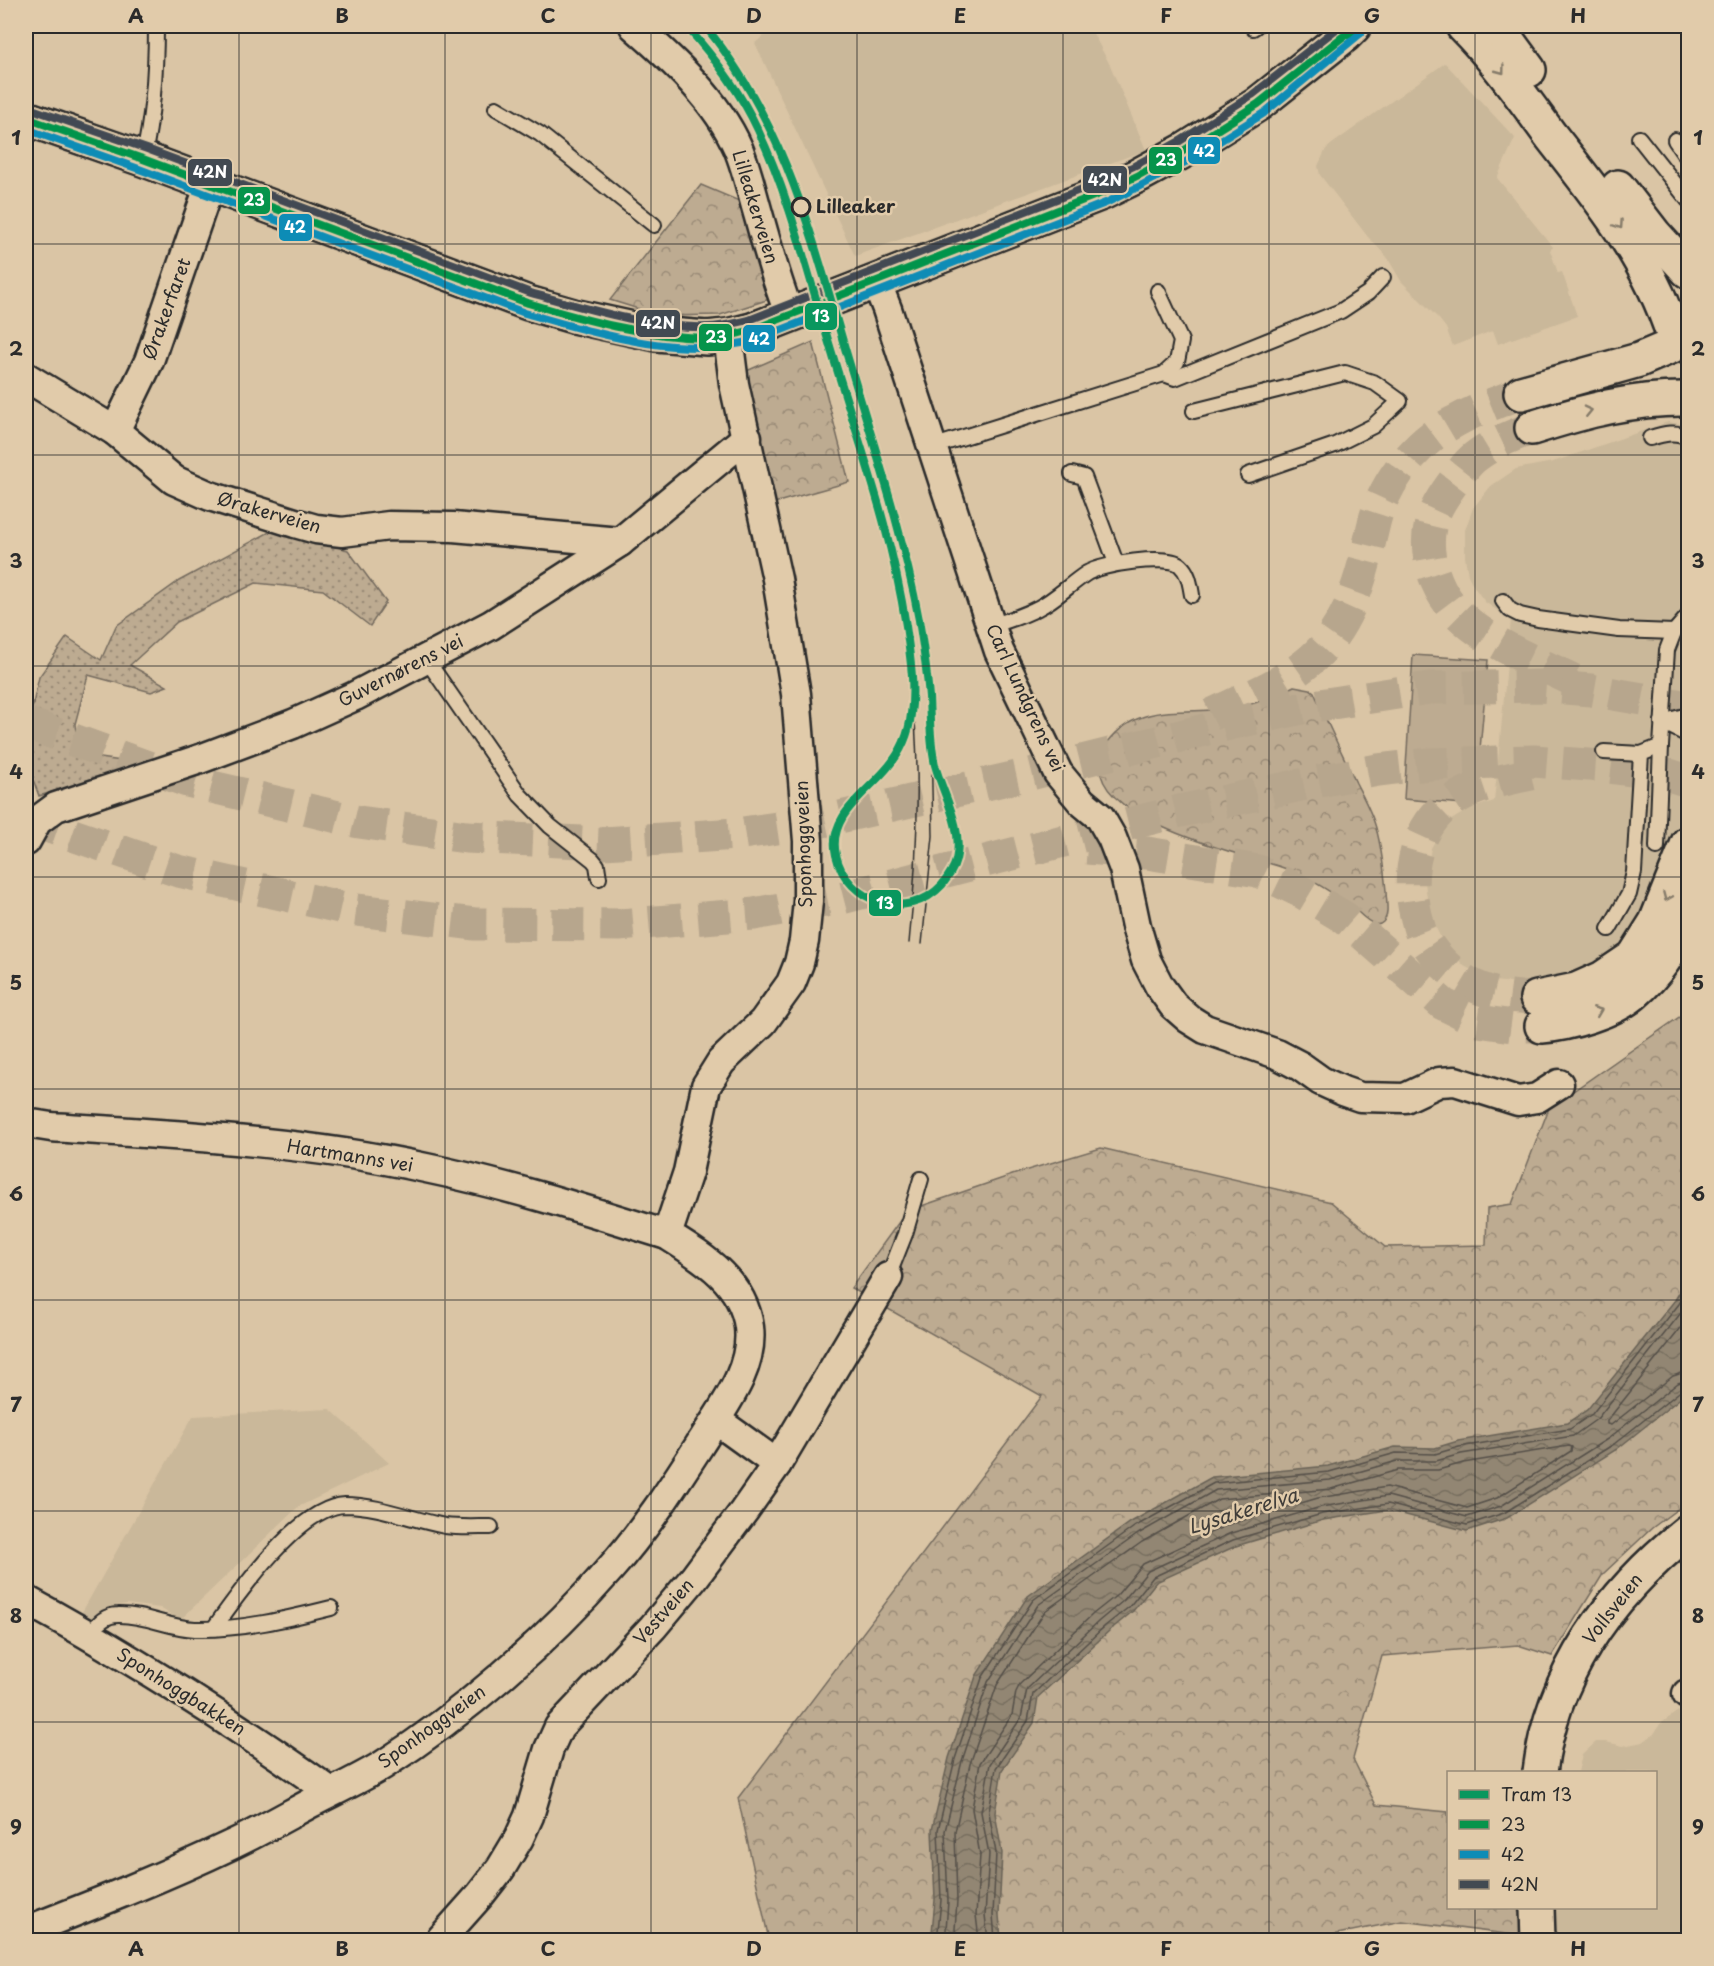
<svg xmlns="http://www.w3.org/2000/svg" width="1714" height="1966" font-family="'Playpen Sans',sans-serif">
  <defs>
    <pattern id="grass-dots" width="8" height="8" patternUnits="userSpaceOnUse" patternTransform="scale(1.5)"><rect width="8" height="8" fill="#bdab91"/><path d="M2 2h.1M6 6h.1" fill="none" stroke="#9a8b77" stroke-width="1.8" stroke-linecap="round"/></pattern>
    <pattern id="forest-crowns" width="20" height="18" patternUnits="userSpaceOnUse" patternTransform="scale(1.5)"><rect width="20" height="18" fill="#bdab91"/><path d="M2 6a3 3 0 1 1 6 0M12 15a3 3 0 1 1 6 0" fill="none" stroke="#9a8b77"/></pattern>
    <pattern id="water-waves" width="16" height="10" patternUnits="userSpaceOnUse" patternTransform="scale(1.5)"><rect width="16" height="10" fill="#928673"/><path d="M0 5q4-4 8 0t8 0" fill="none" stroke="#776e5f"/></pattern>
  </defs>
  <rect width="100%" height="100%" fill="#dac5a5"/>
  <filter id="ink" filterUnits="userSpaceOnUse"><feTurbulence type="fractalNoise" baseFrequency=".0167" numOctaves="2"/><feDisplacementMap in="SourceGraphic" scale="12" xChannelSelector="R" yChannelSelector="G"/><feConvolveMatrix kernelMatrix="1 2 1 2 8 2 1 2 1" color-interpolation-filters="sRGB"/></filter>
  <g filter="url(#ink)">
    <g fill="#cab89a">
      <path d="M776 26H1089L1110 65 1146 150 855 256 755 43Z"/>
      <path d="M1445 63 1515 138 1497 178 1553 247 1550 250 1558 273 1562 272 1577 316 1498 344 1494 333 1492 331 1453 346 1446 328 1439 319 1401 281 1387 257 1368 237 1320 175 1318 166 1326 149 1332 144Z"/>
      <path d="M1668 422 1688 425V821L1682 843 1628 944 1602 962 1565 977 1527 984 1492 981 1464 966 1444 944 1429 914 1425 882 1431 848 1445 824 1469 809 1494 801 1497 773 1511 620 1485 602 1474 587 1468 575 1465 557V530L1473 508 1491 486 1516 469 1553 462Z"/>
      <path d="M330 1409 389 1463 298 1507 180 1620 160 1608 127 1604 115 1606 102 1611 90 1619 81 1614 193 1416Z"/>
      <path d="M1688 1704V1940H1538L1537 1908H1656V1772H1578L1582 1755 1596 1742H1606L1623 1746 1643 1742 1654 1734 1660 1724Z"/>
    </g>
    <path fill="url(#grass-dots)" stroke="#746b5e" stroke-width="1.5" d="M275 529 348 550 386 602 370 626 323 590 256 583 177 622 130 665 167 686 151 692 88 675 75 724 79 755 143 764 39 796 26 760V735L39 677 67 637 101 660 116 626 179 581Z"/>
    <g fill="url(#forest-crowns)" stroke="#746b5e" stroke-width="1.5">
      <path d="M701 185 744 203 773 298 720 315 661 316 610 300Z"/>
      <path d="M813 342 849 482 774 503 742 373Z"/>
      <path d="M1294 686 1310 689 1314 692C1327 723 1342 753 1356 783 1363 797 1372 813 1376 828 1382 849 1384 870 1386 891 1386 901 1390 914 1383 922 1381 924 1378 925 1375 924 1366 922 1357 910 1350 905 1328 890 1304 874 1278 866 1237 853 1100 821 1100 767 1100 761 1100 755 1103 749 1135 698 1186 716 1235 708 1256 704 1275 696 1294 686Z"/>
      <path d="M1688 1011V1501L1652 1528 1603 1574 1552 1656 1518 1645 1382 1656 1353 1759 1376 1805 1448 1812V1908H1537L1538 1938 1402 1921 1307 1940H769L738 1798 1042 1396 851 1288 907 1211 1024 1171 1101 1148 1331 1202 1385 1247 1486 1245 1487 1208 1512 1204 1549 1108Z"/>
    </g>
    <path fill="#bdab91" stroke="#746b5e" stroke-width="1.5" d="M1413 655 1488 660 1475 805 1404 799Z"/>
    <path fill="url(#water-waves)" stroke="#696256" stroke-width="1.5" d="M1688 1278V1392L1617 1449 1507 1518 1467 1531 1387 1510 1323 1520 1236 1546 1156 1582 1133 1611 1109 1631 1038 1697 1034 1723 1002 1770 995 1813 1002 1853 999 1915 1001 1940H935L932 1932 935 1900 932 1830 949 1758 976 1676 1028 1596 1131 1522 1212 1477 1328 1466 1395 1447 1435 1448 1458 1441 1567 1423 1587 1410 1675 1300Z"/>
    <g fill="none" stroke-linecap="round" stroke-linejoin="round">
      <g stroke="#544f48" stroke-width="1.5">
        <path d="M1688 1319 1607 1421V1424L1611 1425 1673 1376 1688 1371"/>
        <path d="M940 1940 938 1931 941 1900 938 1830 955 1759 982 1678 1033 1600 1134 1527 1214 1483 1329 1472 1396 1453 1435 1454 1459 1447 1570 1429 1592 1414 1679 1304 1688 1290"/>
        <path d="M948 1940 946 1930 948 1901 945 1831 962 1761 988 1682 1038 1605 1138 1534 1216 1490 1330 1480 1397 1461H1436L1461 1454 1573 1436 1597 1419 1688 1304"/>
        <path d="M957 1940 955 1929 957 1901 955 1832 970 1764 997 1685 1045 1611 1142 1542 1219 1499 1331 1489 1398 1470H1438L1463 1463 1569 1446 1572 1447 1571 1451 1497 1498 1467 1508 1387 1487 1318 1498 1227 1525 1143 1564 1117 1595 1093 1614 1020 1684 1016 1692 1012 1715 980 1763 972 1809 980 1855 976 1915 979 1940"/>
        <path d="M988 1940 985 1915 989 1854 981 1812 990 1764 1021 1718 1027 1689 1099 1621 1123 1601 1148 1571 1231 1533 1321 1507 1388 1496 1467 1517 1501 1506 1609 1438 1678 1383 1688 1380"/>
        <path d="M995 1940 993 1915 996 1853 989 1812 996 1768 1028 1721 1033 1694 1105 1626 1129 1607 1153 1577 1233 1540 1322 1514 1388 1504 1467 1525 1504 1513 1614 1444 1683 1389 1688 1388"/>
      </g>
      <g stroke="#b7a68d" stroke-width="33" stroke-dasharray="33 16" stroke-linecap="butt">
        <path d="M1532 428C1512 436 1493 443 1475 457 1466 464 1459 475 1452 484 1444 495 1436 507 1432 520 1422 549 1434 587 1454 609 1483 642 1539 663 1579 683"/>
        <path d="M1211 715C1252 695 1300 678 1329 641 1356 606 1364 565 1374 523 1384 482 1417 441 1454 422 1475 410 1498 402 1521 393"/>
        <path d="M26 723 187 781 359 822 466 837 604 843 736 834 818 822 1030 774 1229 724 1307 707 1429 688 1539 686 1591 690 1688 707"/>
        <path d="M1531 774C1503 780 1472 786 1449 803 1415 829 1406 875 1416 915 1418 922 1419 930 1423 937 1433 954 1449 972 1467 982 1489 995 1512 997 1537 998"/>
        <path d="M26 819 178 871 349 909 475 924 619 925 754 914 841 898 1180 811 1324 780 1378 770 1430 764 1534 761 1602 766 1669 775 1688 781"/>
        <path d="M1087 848 1147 853 1258 871 1300 891 1345 918 1443 1004 1478 1021 1513 1026H1542"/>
      </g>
      <g stroke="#2b2b2b" stroke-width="18">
        <g id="service">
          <path d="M1253 28 1256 26"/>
          <path d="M496 108 540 134 654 225"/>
          <path d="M1639 138 1688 200"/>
          <path d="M1675 140 1688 159"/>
          <path d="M143 159C153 116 156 70 156 26"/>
          <path d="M1164 374 1175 378 1341 311 1368 293 1383 277"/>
          <path d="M1194 411 1345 373 1375 383 1400 401 1373 426 1335 445 1248 475"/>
          <path d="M1650 438C1663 434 1677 430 1688 438"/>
          <path d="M932 447 1164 374 1177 362 1181 341 1158 291"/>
          <path d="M1072 474 1084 477 1116 563"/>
          <path d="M1503 601 1510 610 1520 615 1538 619 1619 630 1674 632"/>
          <path d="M990 626C1007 621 1023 616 1038 608 1056 599 1070 584 1087 573 1102 564 1167 554 1180 565 1189 573 1190 584 1192 595"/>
          <path d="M426 659 520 795 550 826 593 860 597 865 599 878"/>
          <path d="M1662 722 1688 735"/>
          <path d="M1662 722 1688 715"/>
          <path d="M1604 752 1641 754"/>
          <path d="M1657 847 1661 746 1667 650 1674 632 1688 616"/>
          <path d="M1609 929 1629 894 1634 872 1641 754 1661 746"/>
          <path d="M888 1277 905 1234 921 1179"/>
          <path d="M214 1628C239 1593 300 1506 345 1505 379 1505 412 1520 445 1526 460 1528 476 1527 491 1527"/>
          <path d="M89 1634C97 1625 104 1615 118 1615 144 1614 169 1628 195 1629 241 1630 287 1619 331 1608"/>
        </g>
      </g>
      <g stroke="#2b2b2b" stroke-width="33">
        <g id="minor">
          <path d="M634 26C673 60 717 100 738 148 746 167 751 189 757 210 767 245 776 281 790 315"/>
          <path d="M876 281 887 309 999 651 1058 773 1082 802 1100 817 1112 838 1124 869 1136 926 1146 960 1160 987 1173 1005 1189 1019 1205 1029 1277 1054 1300 1066 1321 1081 1343 1091 1360 1097 1405 1098 1439 1082 1455 1081 1518 1101 1537 1098 1559 1084"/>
          <path d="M26 377 115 431 174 480 210 496 295 523 316 529 342 532 389 526 453 527 620 542"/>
          <path d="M115 431 149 361 210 184"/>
          <path d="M26 841 37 821 56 807 200 759 293 724 355 696 491 625 620 542 747 437"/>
          <path d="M26 1123 51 1127C177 1135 303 1141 426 1168 508 1185 587 1210 667 1235"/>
          <path d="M716 1420 777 1464"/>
          <path d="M26 1600C131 1657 233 1723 331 1792"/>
          <path d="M1687 1694H1688"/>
          <path d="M26 1931C95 1904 164 1877 231 1845 257 1833 283 1818 309 1804 334 1791 360 1779 383 1765 463 1714 547 1641 610 1569 646 1529 675 1483 704 1438 724 1406 754 1368 749 1327 743 1281 702 1257 667 1235L688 1172 706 1086 721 1062 763 1022 791 983 799 963 804 941 808 901V841L796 694 777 579 734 384 728 336"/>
          <path d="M440 1940 480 1895 501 1868 519 1838 529 1816 549 1749 559 1727 653 1627 694 1578 744 1511 777 1464 888 1277"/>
        </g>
      </g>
      <g stroke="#2b2b2b" stroke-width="38">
        <g id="secondary">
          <path d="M26 118 143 159 528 303 573 316 656 334 707 338 728 336 752 330 1104 192 1139 175 1185 150 1258 104 1345 35 1354 26"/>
          <path d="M1540 1772C1552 1672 1612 1592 1688 1531"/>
          <path d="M1537 1908 1538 1940"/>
        </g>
      </g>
      <g stroke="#2b2b2b" stroke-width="38">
        <g id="trunk">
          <path d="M1463 26C1496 59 1523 98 1551 136 1601 200 1649 258 1674 337"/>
          <path d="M1497 26 1529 70"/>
          <path d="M1618 187 1655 235 1688 271"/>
          <path d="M1521 393 1639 360 1672 346"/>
          <path d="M1532 428C1585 411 1633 398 1688 399"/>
          <path d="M1537 998 1576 990 1603 978 1634 957 1656 922 1688 843"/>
          <path d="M1542 1026C1568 1024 1613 1011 1633 994 1658 973 1676 944 1688 915"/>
        </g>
      </g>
      <use href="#service" stroke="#e1cbaa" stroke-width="14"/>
      <use href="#minor" stroke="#e1cbaa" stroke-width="28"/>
      <use href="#secondary" stroke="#e1cbaa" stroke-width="33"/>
      <use href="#trunk" stroke="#e1cbaa" stroke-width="33"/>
      <g stroke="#2b2b2b" stroke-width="1.5">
        <path d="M909 943C918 856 921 772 912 685"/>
        <path d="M922 944 933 836 931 738"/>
      </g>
      <g stroke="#e1cbaa" stroke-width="12">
        <path id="bus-1" d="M26 118 143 159 528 303C585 320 646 337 706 338 722 338 737 334 752 330L1104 192 1139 175 1185 150 1258 104 1345 35 1366 26"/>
      </g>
      <g stroke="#e1cbaa" stroke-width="12">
        <path id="bus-2" d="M26 129 139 169 525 313C599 334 680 360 756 340L1108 202 1144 184 1191 159 1264 113 1361 33"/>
      </g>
      <g stroke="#e1cbaa" stroke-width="12">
        <path id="bus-3" d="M29 108 147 149 531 293C585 308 652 329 708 327 722 327 735 323 749 320L1100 182 1134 166 1180 141 1252 95 1340 26"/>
      </g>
      <use href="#bus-1" stroke="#06944b" stroke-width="8"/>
      <use href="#bus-2" stroke="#0d8cb6" stroke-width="8"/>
      <use href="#bus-3" stroke="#424a52" stroke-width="8"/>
      <g stroke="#e1cbaa" stroke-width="12">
        <path id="tram-1" d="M686 26C715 58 740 91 758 130 791 200 809 279 832 353 859 443 892 532 906 626 910 655 915 685 911 714 909 734 901 752 888 767 867 793 827 816 836 855 847 904 908 922 942 885 948 877 954 869 956 860 964 828 943 795 935 765 930 743 930 720 929 697 927 671 923 645 919 620 903 533 875 449 850 365 814 245 787 125 705 26"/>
      </g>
      <use href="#tram-1" stroke="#09975e" stroke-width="8"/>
    </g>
    <defs><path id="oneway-chevron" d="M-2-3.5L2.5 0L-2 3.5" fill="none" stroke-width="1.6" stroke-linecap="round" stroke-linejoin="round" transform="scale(1.5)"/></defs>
    <g stroke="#867b6a">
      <use href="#oneway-chevron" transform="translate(1501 70) rotate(53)"/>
      <use href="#oneway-chevron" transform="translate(1619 225) rotate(56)"/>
      <use href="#oneway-chevron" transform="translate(1588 411) rotate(-13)"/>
      <use href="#oneway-chevron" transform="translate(1667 897) rotate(113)"/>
      <use href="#oneway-chevron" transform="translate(1598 1011) rotate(-22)"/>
    </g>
  </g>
  <path fill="none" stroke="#2b2b2b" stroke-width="1.5" stroke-opacity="0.55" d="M239 26V1940M445 26V1940M651 26V1940M857 26V1940M1063 26V1940M1269 26V1940M1475 26V1772M26 244H1688M26 455H1688M26 666H1688M26 877H1688M26 1089H1688M26 1300H1688M26 1511H1688M26 1722H1688M1475 1908V1940"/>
  <circle fill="#e1cbaa" stroke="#2b2b2b" stroke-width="3" cx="801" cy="207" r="9"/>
  <g text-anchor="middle" stroke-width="5" stroke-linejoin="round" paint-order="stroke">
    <g font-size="18" fill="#2b2b2b" stroke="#e1cbaa">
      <text transform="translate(755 207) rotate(73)" y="6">Lilleakerveien</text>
      <text transform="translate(167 309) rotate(-70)" y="6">Ørakerfaret</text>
      <text transform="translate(269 513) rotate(16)" y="6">Ørakerveien</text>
      <text transform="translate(401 671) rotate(-27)" y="6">Guvernørens vei</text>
      <text transform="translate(1025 698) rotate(65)" y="6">Carl Lundgrens vei</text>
      <text transform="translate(804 844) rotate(-92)" y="6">Sponhoggveien</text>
      <text transform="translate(350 1156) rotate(9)" y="6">Hartmanns vei</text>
      <text transform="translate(1613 1609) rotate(-52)" y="6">Vollsveien</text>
      <text transform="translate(664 1612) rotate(-49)" y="6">Vestveien</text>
      <text transform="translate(181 1692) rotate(32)" y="6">Sponhoggbakken</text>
      <text transform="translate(432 1727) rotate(-36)" y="6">Sponhoggveien</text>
    </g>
    <g font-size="18" font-weight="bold" fill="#2b2b2b" stroke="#e1cbaa" text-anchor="start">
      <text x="816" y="213">Lilleaker</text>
    </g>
    <g font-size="20" font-style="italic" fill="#403d39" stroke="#e1cbaa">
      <text transform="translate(1243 1511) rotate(-17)" y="7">Lysakerelva</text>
    </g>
  </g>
  <g stroke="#e1cbaa" stroke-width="2">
    <rect x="1187" y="136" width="34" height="29" rx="6" fill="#0d8cb6"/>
    <rect x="1148" y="146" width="35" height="29" rx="6" fill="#06944b"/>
    <rect x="187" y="158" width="46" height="29" rx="6" fill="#424a52"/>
    <rect x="1082" y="165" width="46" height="29" rx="6" fill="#424a52"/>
    <rect x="237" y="186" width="34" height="29" rx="6" fill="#06944b"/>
    <rect x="278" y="213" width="35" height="29" rx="6" fill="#0d8cb6"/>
    <rect x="804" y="302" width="34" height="29" rx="6" fill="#09975e"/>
    <rect x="635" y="309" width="46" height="29" rx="6" fill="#424a52"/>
    <rect x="698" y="323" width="35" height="29" rx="6" fill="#06944b"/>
    <rect x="742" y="324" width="34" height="29" rx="6" fill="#0d8cb6"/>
    <rect x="868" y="889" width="34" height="28" rx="6" fill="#09975e"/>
  </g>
  <g font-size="16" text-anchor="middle" font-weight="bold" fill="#fff">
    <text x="1204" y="157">42</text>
    <text x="1166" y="166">23</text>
    <text x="210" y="178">42N</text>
    <text x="1105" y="186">42N</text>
    <text x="254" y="206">23</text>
    <text x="295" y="233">42</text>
    <text x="821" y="322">13</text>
    <text x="658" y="329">42N</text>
    <text x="716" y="343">23</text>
    <text x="759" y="345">42</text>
    <text x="885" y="909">13</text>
  </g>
  <rect width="1714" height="1966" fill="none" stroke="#e1cbaa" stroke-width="66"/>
  <rect x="1447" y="1771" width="210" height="138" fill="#e1cbaa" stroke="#988b77" stroke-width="1.5"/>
  <rect x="1459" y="1790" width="30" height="9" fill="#09975e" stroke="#988b77" stroke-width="1.5"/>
  <text x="1501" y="1801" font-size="18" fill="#2b2b2b">Tram 13</text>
  <rect x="1459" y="1820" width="30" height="9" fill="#06944b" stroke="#988b77" stroke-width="1.5"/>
  <text x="1501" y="1831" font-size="18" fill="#2b2b2b">23</text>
  <rect x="1459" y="1850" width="30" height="9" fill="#0d8cb6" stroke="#988b77" stroke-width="1.5"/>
  <text x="1501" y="1861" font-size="18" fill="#2b2b2b">42</text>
  <rect x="1459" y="1880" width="30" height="9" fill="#424a52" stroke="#988b77" stroke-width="1.5"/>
  <text x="1501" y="1891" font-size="18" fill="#2b2b2b">42N</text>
  <rect x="33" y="33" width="1648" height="1900" fill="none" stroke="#2b2b2b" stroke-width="2"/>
  <g font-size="20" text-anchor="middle" font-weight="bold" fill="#2b2b2b">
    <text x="136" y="23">A</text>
    <text x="342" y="23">B</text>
    <text x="548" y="23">C</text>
    <text x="754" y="23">D</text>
    <text x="960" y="23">E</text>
    <text x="1166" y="23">F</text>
    <text x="1372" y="23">G</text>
    <text x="1578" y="23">H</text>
    <text x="16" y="145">1</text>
    <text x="1698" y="145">1</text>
    <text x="16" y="356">2</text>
    <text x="1698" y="356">2</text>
    <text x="16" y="568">3</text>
    <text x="1698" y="568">3</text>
    <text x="16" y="779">4</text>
    <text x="1698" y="779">4</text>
    <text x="16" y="990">5</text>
    <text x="1698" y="990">5</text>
    <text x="16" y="1201">6</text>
    <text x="1698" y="1201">6</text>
    <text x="16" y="1412">7</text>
    <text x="1698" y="1412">7</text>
    <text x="16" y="1623">8</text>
    <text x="1698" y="1623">8</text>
    <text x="16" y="1834">9</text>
    <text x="1698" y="1834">9</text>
    <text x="136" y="1956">A</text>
    <text x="342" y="1956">B</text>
    <text x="548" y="1956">C</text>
    <text x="754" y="1956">D</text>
    <text x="960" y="1956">E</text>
    <text x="1166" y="1956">F</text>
    <text x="1372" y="1956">G</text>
    <text x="1578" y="1956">H</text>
  </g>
</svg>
